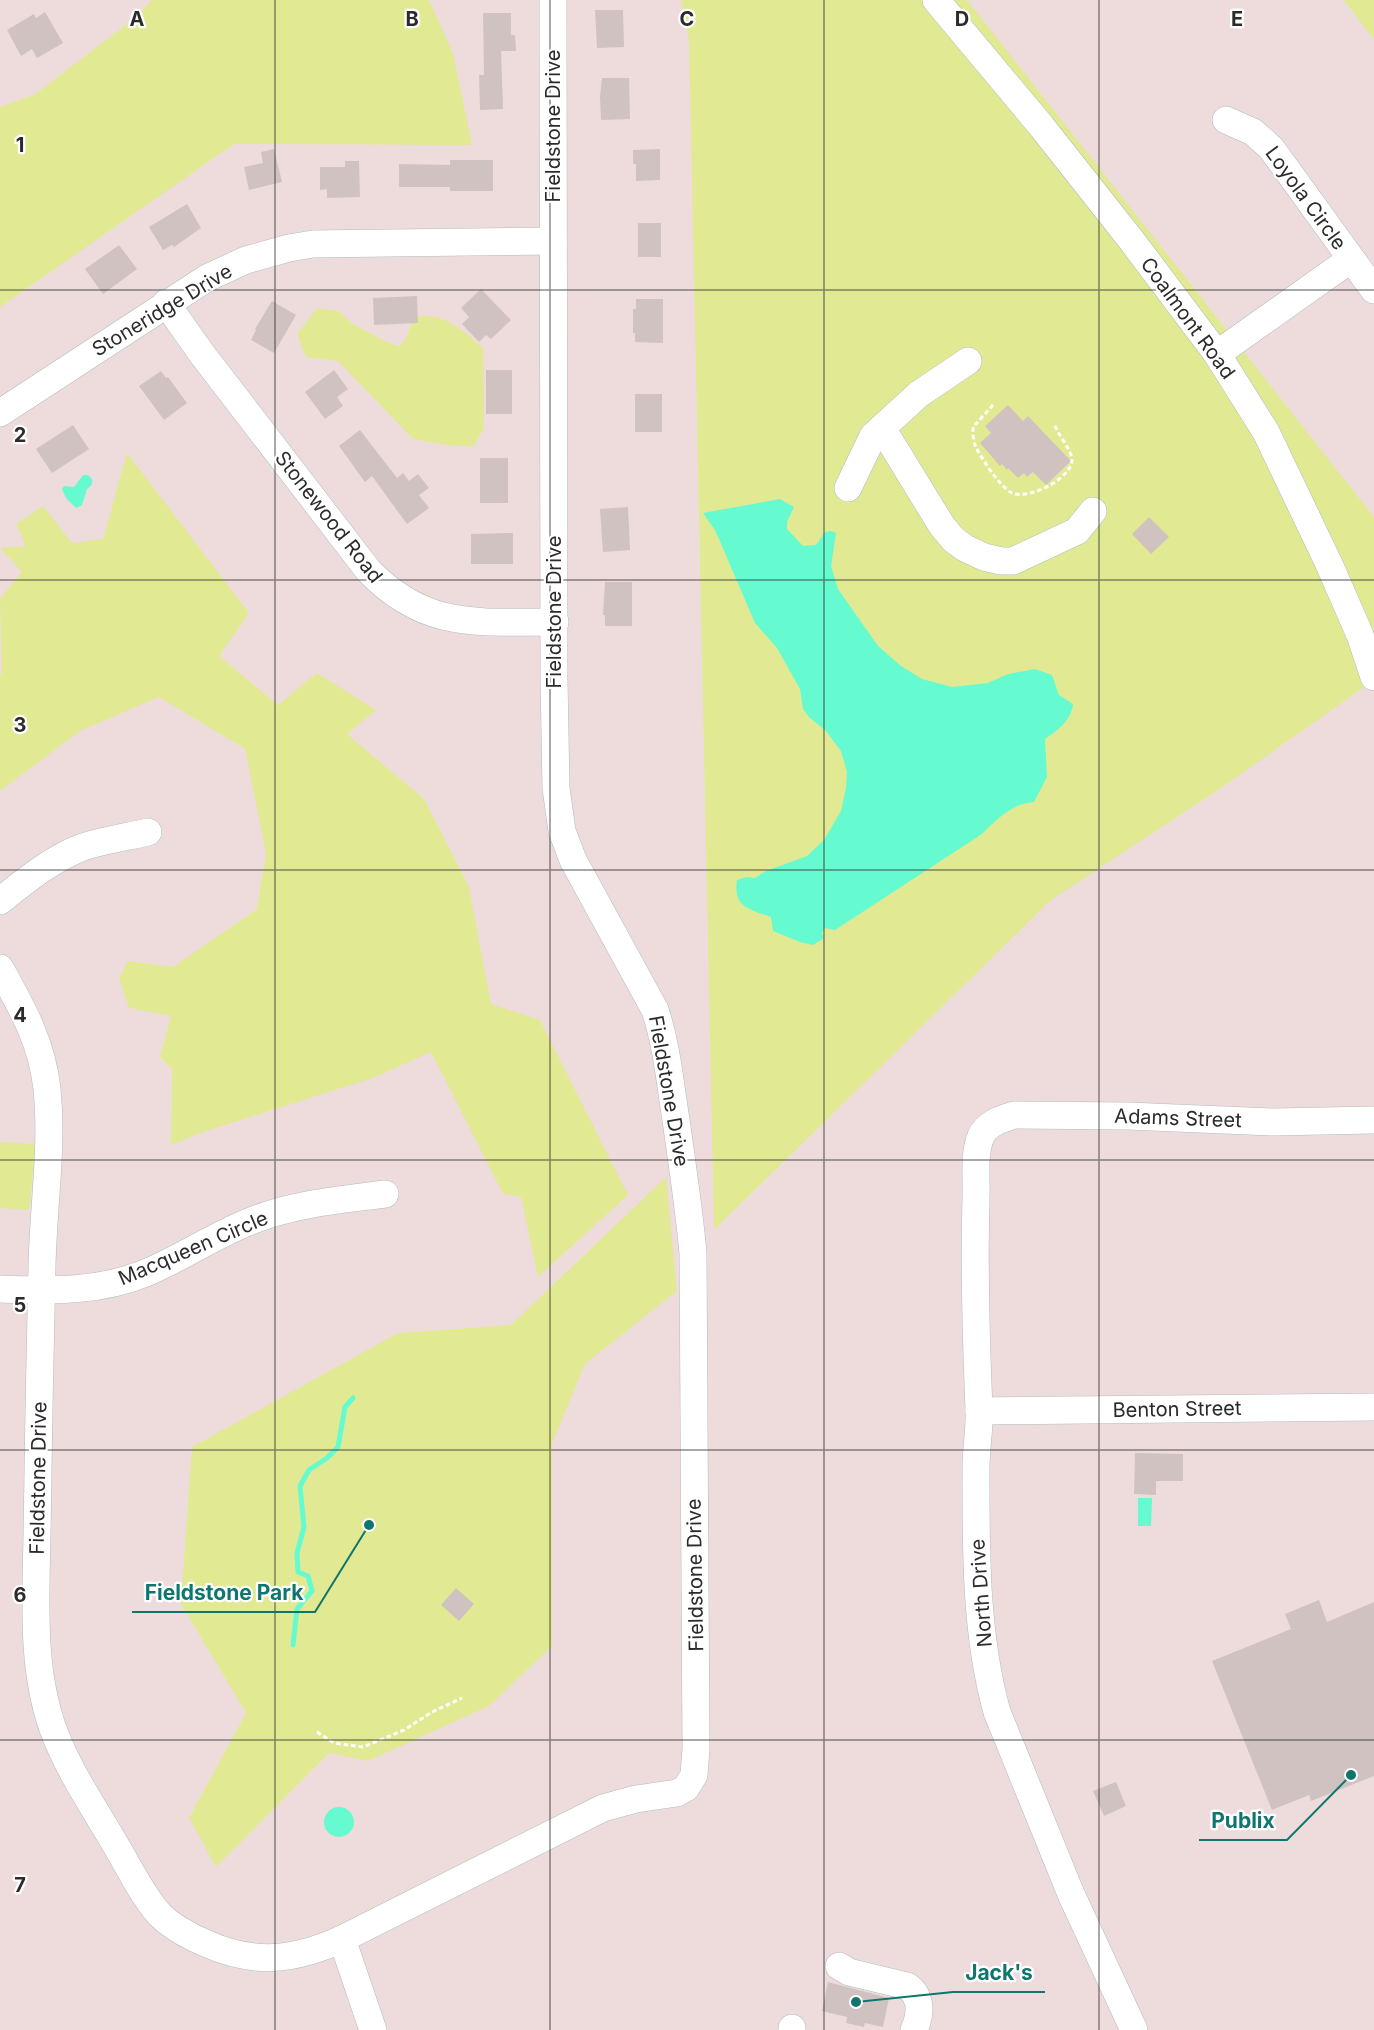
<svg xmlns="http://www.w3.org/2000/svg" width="1374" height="2030" font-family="Inter,sans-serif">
  <rect width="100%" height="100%" fill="#eedcdc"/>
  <g fill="#e1ea93">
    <path d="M152 0H429L453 53 472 145 234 144 0 307V107L34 95 136 17Z"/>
    <path d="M681 0H967L1374 517V680L1224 786 1051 900 714 1230 689 40Z"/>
    <path d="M1344 0H1374V40Z"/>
    <path d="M317 308 339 311 351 323 387 342 399 346 405 340 414 318C441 309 465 332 483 348L484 428 474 446H451L413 439 338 361 306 357 297 334Z"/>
    <path d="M127 453 249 613 219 656 278 705 317 673 376 710 347 734 424 799 469 887 491 1004 540 1020 628 1195 538 1277 521 1197 503 1194 431 1052 373 1078 200 1133 171 1145 172 1069 160 1057 171 1016 129 1008 119 978 128 961 173 967 257 909 266 853 245 749 159 697 80 731 0 791V675L2 673 0 598 22 572 0 548 26 546 16 524 43 506 72 543 103 539Z"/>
    <path d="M0 1142 36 1144 29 1210 0 1208Z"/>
    <path d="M666 1177 677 1291 585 1364 552 1444V1646L489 1706 368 1761 329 1753 216 1867 189 1818 246 1713 181 1604 192 1447 398 1333 511 1325Z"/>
  </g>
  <g fill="#65fad0">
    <path d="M83 475H88C93 479 93 481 91 486L87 489 82 505 76 508 66 498 62 489 64 486 74 487Z"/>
    <path d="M780 499 794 507 787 522V529L803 546 816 545 825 532 831 531 836 533 831 566 838 589 878 646 901 666 922 679 952 687 988 683 1008 674 1035 669 1052 675 1059 695 1073 704C1071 721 1058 730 1045 739L1047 777 1034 802C1013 803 997 819 982 834L835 930 825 928 822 933 824 938 813 945 800 942 773 931 771 917C749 909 733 907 737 880L746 877 755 878 766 871 807 856 824 840 841 811 846 788 847 772 841 751 826 731 809 717 803 709 800 689 777 648 755 623 715 530 703 513Z"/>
    <path d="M1138 1498H1152L1151 1526H1138Z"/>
    <circle cx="339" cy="1822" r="15"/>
  </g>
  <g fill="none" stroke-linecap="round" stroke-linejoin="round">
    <path stroke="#65fad0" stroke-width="5" d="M293 1645 297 1609 312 1591 308 1576 298 1572 297 1553 304 1527 300 1486 309 1470 327 1458 338 1447 345 1407 353 1398"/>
  </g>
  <g fill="#d0c2c1">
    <path d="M595 10H623L624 47 597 48Z"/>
    <path d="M45 12 63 43 37 58 32 49 21 56 7 30 34 14 36 18Z"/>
    <path d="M483 13H511V35H515L516 51H501L503 109 480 110 479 75H484Z"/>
    <path d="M602 78H629L630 119 601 120 600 97Z"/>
    <path d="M274 149 282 182 249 190 244 167 263 163 261 152Z"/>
    <path d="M660 149V180L636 181V164H633V150Z"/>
    <path d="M450 160H493V191H450V187H399V164L450 165Z"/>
    <path d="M345 161H359L360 197 327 198V189L320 190V167H345Z"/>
    <path d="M187 204 201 228 174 247 172 245 163 250 149 227Z"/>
    <rect x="638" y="223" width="23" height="34"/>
    <path d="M119 245 137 269 103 294 85 269Z"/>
    <path d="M481 289 511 320 491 339 486 335 479 342 462 324 469 317 461 308Z"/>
    <path d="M417 296 418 323 374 325 373 298Z"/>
    <path d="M636 299H663V343L635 342V333H633V309H636Z"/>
    <path d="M272 301 296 315 274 353 251 340 256 330 255 329Z"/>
    <path d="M334 370 348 389 337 397 343 406 325 419 305 392Z"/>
    <rect x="486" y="370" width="26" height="44"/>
    <path d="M161 371 166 378 168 377 187 403 164 420 139 386Z"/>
    <rect x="635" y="394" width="27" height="38"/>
    <path d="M1008 405 1023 421 1028 416 1071 461 1046 485 1033 472 1027 477 1024 473 1018 478 1008 468 1007 470 1002 464 1000 466 980 443 991 433 985 426Z"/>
    <path d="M73 425 89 449 52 473 36 449Z"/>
    <path d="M360 430 397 478 403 473 409 481 418 474 429 488 419 495 429 508 407 524 372 476 365 482 339 446Z"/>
    <rect x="480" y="458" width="28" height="45"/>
    <path d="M628 507 630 550 603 552 600 509Z"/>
    <path d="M1149 517 1169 537 1151 554 1132 534Z"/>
    <path d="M513 533V564H471V534Z"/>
    <path d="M605 582H632V626H605V615H603Z"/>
    <path d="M1135 1453 1183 1454V1481H1156V1495L1134 1494Z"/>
    <path d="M456 1588 474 1604 459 1621 441 1605Z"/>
    <path d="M1319 1600 1327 1622 1374 1602V1776L1311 1801 1309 1795 1272 1810 1212 1661 1291 1629 1285 1614Z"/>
    <path d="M1116 1782 1126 1806 1104 1816 1093 1791Z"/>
    <path d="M828 1982 889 1998 883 2027 865 2023 864 2027 846 2023 847 2017 822 2011Z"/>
  </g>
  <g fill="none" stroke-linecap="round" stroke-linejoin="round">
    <g stroke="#b0bcc0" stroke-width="28">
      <g id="minor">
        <path d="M936 0 1042 127 1132 241 1217 354 1266 432 1329 564 1360 635 1374 677"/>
        <path d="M1226 120 1253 132 1271 148 1374 290"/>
        <path d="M166 303 202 354 368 570C425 630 479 622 555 622"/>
        <path d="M1217 354 1351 259"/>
        <path d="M0 413 207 278 246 260 289 248 313 244 553 241"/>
        <path d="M882 428 942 526 954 540 965 548 984 557 1001 561H1013L1077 531 1093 511"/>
        <path d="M848 488 873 436 919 394 968 361"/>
        <path d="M0 901C25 881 53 858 83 847 104 840 127 837 148 832"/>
        <path d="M0 968C22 1008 42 1042 47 1089 53 1148 43 1208 42 1267 40 1356 38 1446 37 1535 36 1599 31 1667 53 1729 71 1778 103 1820 127 1865 137 1882 146 1900 160 1915 172 1927 189 1936 205 1943 254 1965 293 1961 342 1939L603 1808 636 1799 677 1793 686 1788 694 1775 696 1749 693 1253C689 1208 682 1164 676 1120 670 1083 667 1046 655 1010L573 860 562 831 556 788 554 680 553 0"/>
        <path d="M0 1289C51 1291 101 1292 148 1272 183 1257 215 1235 251 1221 293 1204 340 1200 385 1194"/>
        <path d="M979 1411 1374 1407"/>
        <path d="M342 1939 373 2030"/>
        <path d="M839 1966 849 1972 907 1986C922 1996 921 2014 914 2030"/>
        <path d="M792 2030V2028"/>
        <path d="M1134 2030 1071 1894 997 1712C975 1633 976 1549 976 1468 976 1448 980 1428 979 1409 976 1339 974 1269 976 1199 977 1180 973 1155 981 1136 987 1123 1002 1119 1014 1115L1128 1116 1273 1122 1374 1120"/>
      </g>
    </g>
    <g stroke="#fff" stroke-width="3" stroke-dasharray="4.5 3" stroke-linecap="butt">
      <path d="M993 405 973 427C973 433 973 440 975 445 980 457 1001 488 1012 493 1029 500 1071 479 1072 460 1072 450 1057 434 1054 423"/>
      <path d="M317 1732 334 1743 363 1747 404 1730 432 1712 462 1698"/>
    </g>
    <use href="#minor" stroke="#fff" stroke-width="27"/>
  </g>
  <path fill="none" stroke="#2b2b2b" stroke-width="1.5" stroke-opacity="0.55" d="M275 0V2030M550 0V2030M824 0V2030M1099 0V2030M0 290H1374M0 580H1374M0 870H1374M0 1160H1374M0 1450H1374M0 1740H1374"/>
  <g text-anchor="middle" stroke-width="4.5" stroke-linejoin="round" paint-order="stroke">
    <g font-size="20" fill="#2b2b2b" stroke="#fff">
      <text transform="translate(553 126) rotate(-90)" y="7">Fieldstone Drive</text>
      <text transform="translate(1306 198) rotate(54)" y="7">Loyola Circle</text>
      <text transform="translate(162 310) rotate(-31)" y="7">Stoneridge Drive</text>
      <text transform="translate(1188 318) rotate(54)" y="7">Coalmont Road</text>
      <text transform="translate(329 517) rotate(52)" y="7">Stonewood Road</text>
      <text transform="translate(554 612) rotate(-90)" y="7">Fieldstone Drive</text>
      <text transform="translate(669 1091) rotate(80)" y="7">Fieldstone Drive</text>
      <text transform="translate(1178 1118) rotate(2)" y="7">Adams Street</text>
      <text transform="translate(193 1248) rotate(-23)" y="7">Macqueen Circle</text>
      <text transform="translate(1177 1409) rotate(-1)" y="7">Benton Street</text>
      <text transform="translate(38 1478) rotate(-89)" y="7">Fieldstone Drive</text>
      <text transform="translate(695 1575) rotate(-91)" y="7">Fieldstone Drive</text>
      <text transform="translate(981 1593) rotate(-94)" y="7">North Drive</text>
    </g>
  </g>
  <g font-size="20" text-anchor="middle" font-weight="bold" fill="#2b2b2b" stroke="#fff" stroke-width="4.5" stroke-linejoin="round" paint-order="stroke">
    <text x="137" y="26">A</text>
    <text x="412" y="26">B</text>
    <text x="687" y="26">C</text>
    <text x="962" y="26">D</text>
    <text x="1237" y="26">E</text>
    <text x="20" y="152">1</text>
    <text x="20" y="442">2</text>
    <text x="20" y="732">3</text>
    <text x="20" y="1022">4</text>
    <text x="20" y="1312">5</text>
    <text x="20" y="1602">6</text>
    <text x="20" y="1892">7</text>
  </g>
  <path fill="none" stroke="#0f766e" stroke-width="2" d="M369 1525L315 1612H132M1351 1775L1287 1840H1199M856 2002L953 1992H1045"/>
  <g fill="#0f766e" stroke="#fff" stroke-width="2">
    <circle cx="369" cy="1525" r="6"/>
    <circle cx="1351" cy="1775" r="6"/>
    <circle cx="856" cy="2002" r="6"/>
  </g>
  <g font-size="21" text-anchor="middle" font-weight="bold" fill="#0f766e" stroke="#fff" stroke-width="4.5" stroke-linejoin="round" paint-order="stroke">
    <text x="224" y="1600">Fieldstone Park</text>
    <text x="1243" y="1828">Publix</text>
    <text x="999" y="1980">Jack's</text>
  </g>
</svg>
